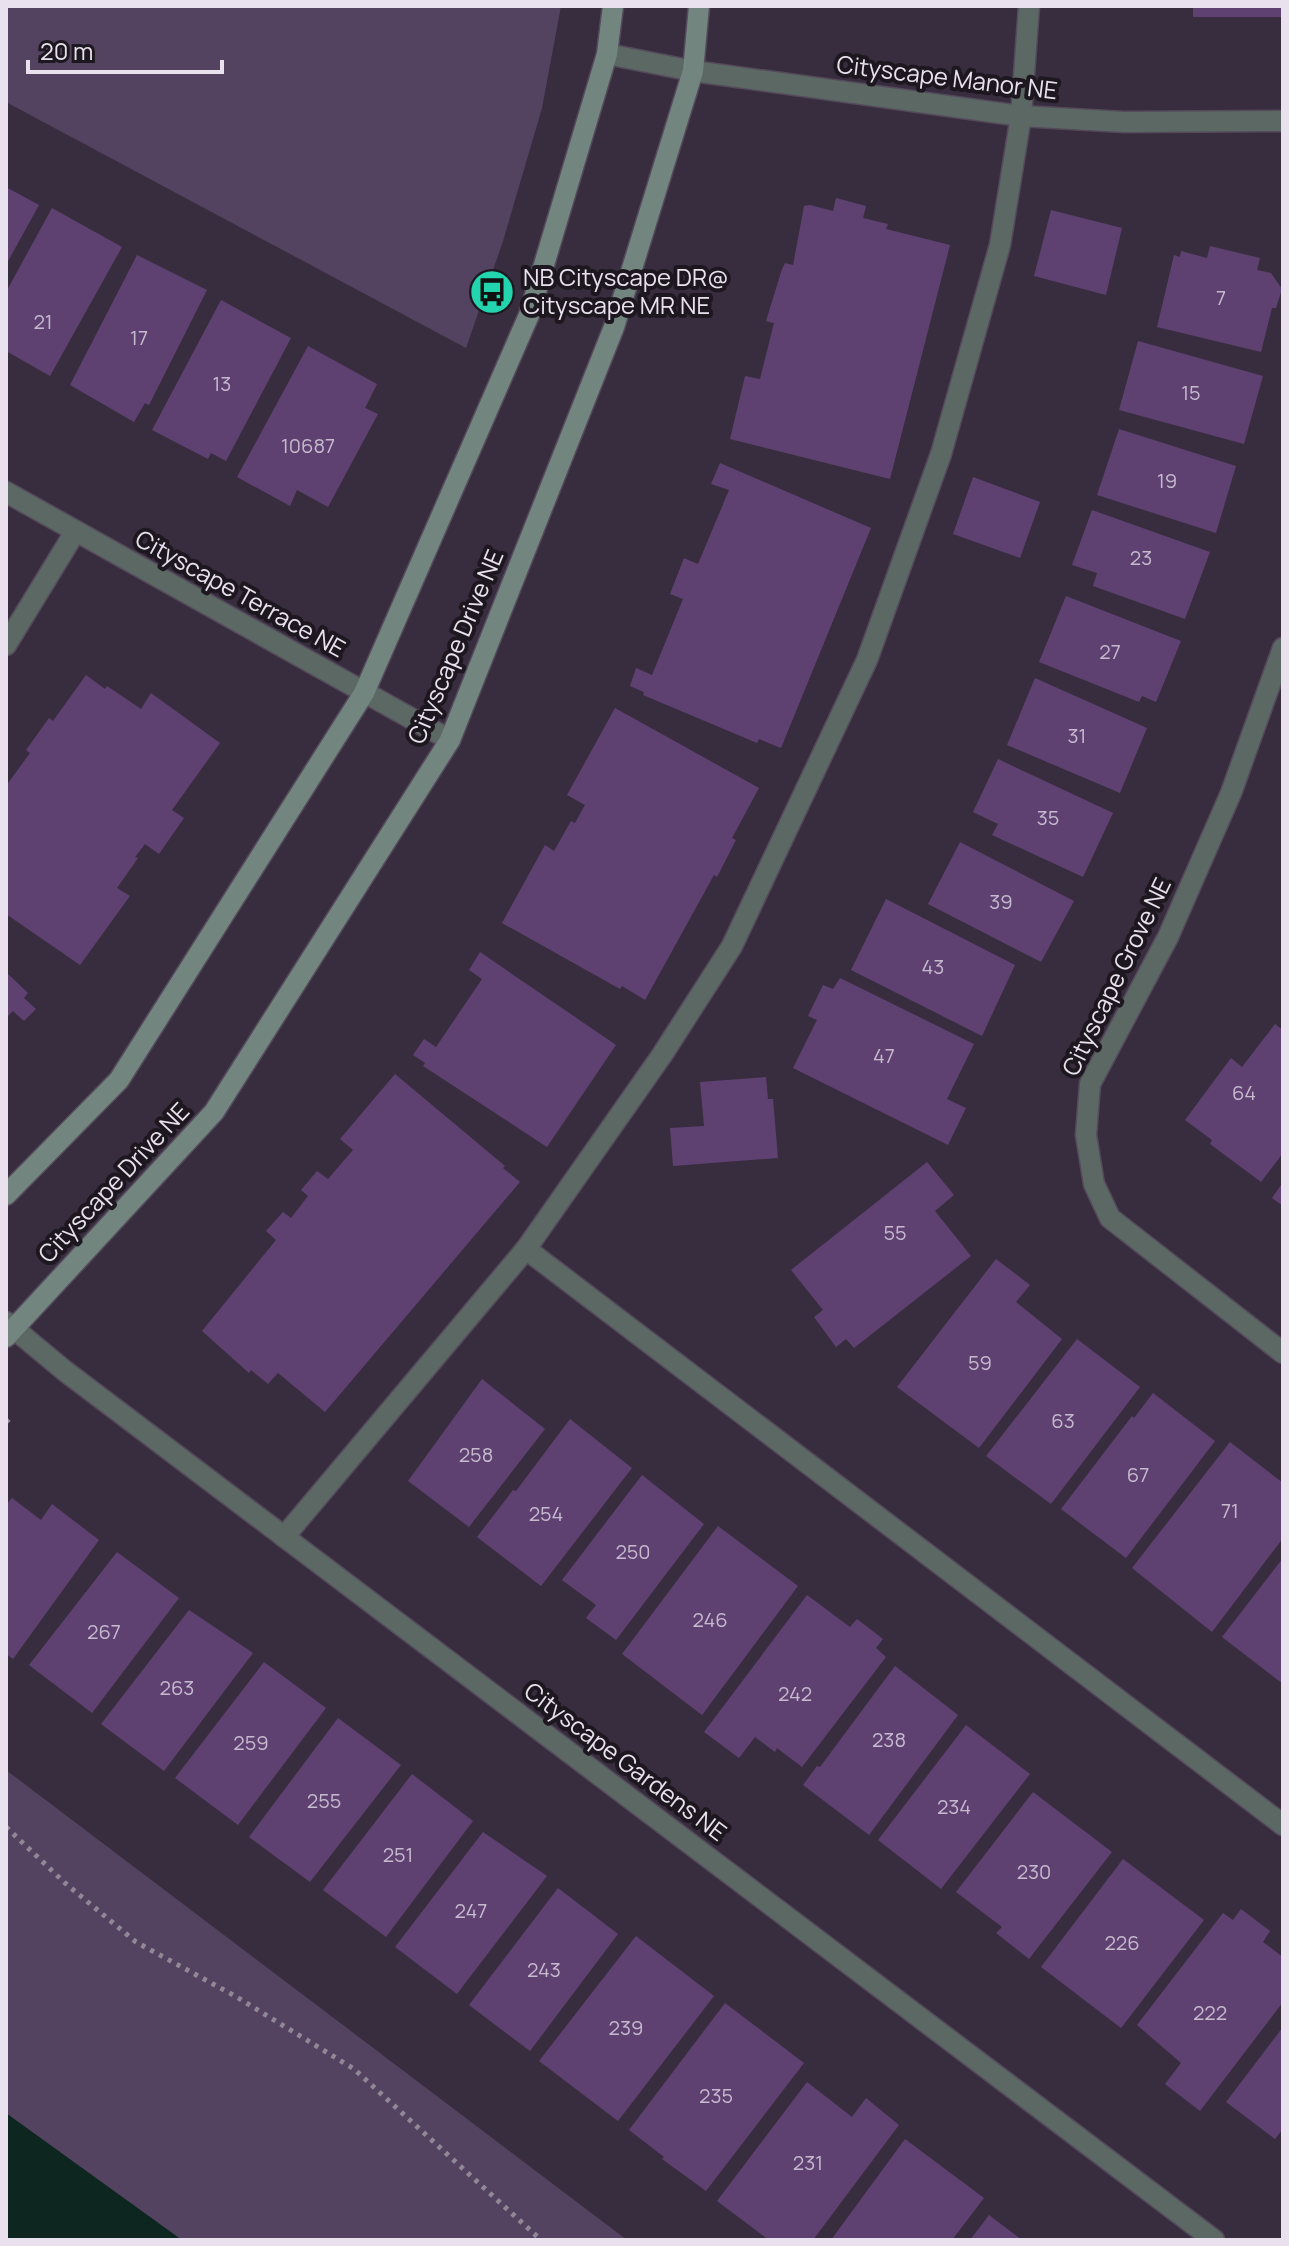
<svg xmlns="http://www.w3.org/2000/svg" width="1289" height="2246" font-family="Manrope,sans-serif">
  <rect width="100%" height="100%" fill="#382d3f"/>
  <g fill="#544360">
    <path d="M6 6H561L542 108 503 241 466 348 6 102Z"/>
    <path d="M6 1770 627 2240H6Z"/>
  </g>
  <path fill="#0d261f" d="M6 2113 182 2240H6Z"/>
  <g fill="#5e4171">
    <rect x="1193" y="6" width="90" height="11"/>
    <path d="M6 187 39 205 6 265Z"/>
    <path d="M836 198 866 206 863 218 888 224 886 229 950 245 890 479 730 439 745 376 760 379 774 323 766 321 782 269 785 263 793 265 804 206 810 205 833 211Z"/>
    <path d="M52 208 122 247 50 376 6 351V292Z"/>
    <path d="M1051 210 1122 228 1106 295 1034 276Z"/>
    <path d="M1210 246 1260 258 1257 270 1271 273 1282 289 1276 308H1272L1261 352 1157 327 1174 255 1180 257 1181 251 1207 258Z"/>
    <path d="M137 255 207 290 149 405 145 403 134 422 70 385Z"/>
    <path d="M221 300 291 338 226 461 211 453 208 459 152 430Z"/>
    <path d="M1138 341 1263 376 1244 444 1119 410Z"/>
    <path d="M308 346 377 384 365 408 378 414 328 507 297 490 290 506 237 477Z"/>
    <path d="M1119 429 1236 466 1216 533 1097 495Z"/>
    <path d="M720 463 871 528 781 748 759 739 757 743 643 695 644 692 630 686 636 668 652 675 683 599 670 594 684 558 698 564 729 490 711 484Z"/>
    <path d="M973 477 1040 502 1020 558 953 534Z"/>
    <path d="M1092 510 1210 552 1185 619 1093 586 1097 573 1072 565Z"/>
    <path d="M1066 596 1181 641 1156 702 1142 696 1139 702 1039 662Z"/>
    <path d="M86 675 105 689 107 686 141 709 151 693 220 743 172 810 184 818 159 854 145 844 135 857 138 858 117 888 130 896 80 965 6 914V786L30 753 26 750 49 718 53 721Z"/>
    <path d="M1035 678 1147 728 1120 793 1007 745Z"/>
    <path d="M615 708 759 788 732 838 736 840 717 877 714 875 645 1000 622 986 620 989 502 923 545 845 554 851 571 821 575 823 585 805 567 795Z"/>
    <path d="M998 759 1113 813 1083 877 992 835 998 824 973 812Z"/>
    <path d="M960 842 1074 901 1041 962 928 904Z"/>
    <path d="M886 899 1015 965 982 1036 851 970Z"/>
    <path d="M480 952 616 1045 547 1147 423 1066 425 1063 413 1055 424 1039 436 1047 482 979 469 970Z"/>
    <path d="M6 972 28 993 24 998 36 1009 24 1021 13 1011 6 1018Z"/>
    <path d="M840 978 974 1044 947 1099 966 1108 948 1145 793 1068 817 1020 808 1016 823 985 833 989Z"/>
    <path d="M1275 1024 1283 1030V1153L1261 1182 1210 1144 1212 1140 1185 1120 1231 1058 1242 1067Z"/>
    <path d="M395 1074 505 1166 503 1168 520 1182 325 1412 278 1373 268 1384 251 1370 249 1373 202 1331 276 1240 266 1231 283 1212 291 1218 308 1196 301 1190 317 1171 328 1179 353 1150 340 1139Z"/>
    <path d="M766 1077 768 1099H773L778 1158 673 1166 670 1128 704 1126 700 1082Z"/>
    <path d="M927 1162 954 1195 935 1211 971 1256 854 1348 846 1339 836 1347 814 1317 823 1310 791 1270Z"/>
    <path d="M1283 1182V1206L1272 1198Z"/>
    <path d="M996 1259 1030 1285 1016 1302 1062 1339 979 1448 897 1387Z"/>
    <path d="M1077 1339 1140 1387 1051 1504 986 1456Z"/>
    <path d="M482 1379 545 1429 469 1527 408 1481Z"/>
    <path d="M1153 1393 1215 1441 1126 1558 1061 1509 1132 1416 1134 1418Z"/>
    <path d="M570 1419 632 1468 541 1586 477 1537 513 1490 516 1491Z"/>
    <path d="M1230 1442 1283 1483V1538L1212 1632 1132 1568Z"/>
    <path d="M642 1475 704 1524 616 1640 586 1618 596 1605 562 1580Z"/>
    <path d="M12 1498 41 1520 52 1504 99 1540 13 1659 6 1654V1505Z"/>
    <path d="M718 1526 798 1586 702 1715 622 1654Z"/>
    <path d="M117 1552 179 1598 92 1713 29 1665Z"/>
    <path d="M1283 1558V1684L1222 1637Z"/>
    <path d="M807 1595 850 1627 857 1619 883 1639 876 1648 886 1657 802 1767 777 1748 775 1752 755 1737 739 1758 704 1732Z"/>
    <path d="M189 1610 253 1653 164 1771 101 1724Z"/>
    <path d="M264 1662 326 1708 238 1825 175 1778Z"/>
    <path d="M895 1666 958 1715 869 1835 803 1785 817 1766 820 1767Z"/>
    <path d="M338 1718 401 1765 310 1882 249 1837Z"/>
    <path d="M966 1725 1030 1774 941 1889 878 1840Z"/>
    <path d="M412 1774 473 1821 386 1937 323 1890Z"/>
    <path d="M1033 1792 1112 1852 1029 1959 996 1933 1002 1927 956 1892Z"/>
    <path d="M483 1832 547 1876 457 1994 395 1947Z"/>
    <path d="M1123 1859 1204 1920 1121 2028 1041 1967Z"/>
    <path d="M558 1888 618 1934 530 2051 469 2005Z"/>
    <path d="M1241 1909 1270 1931 1263 1942 1283 1957V2002L1200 2111 1165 2084 1181 2063 1137 2025 1223 1913 1233 1920Z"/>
    <path d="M636 1936 714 1996 618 2121 539 2061Z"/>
    <path d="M725 2003 804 2063 706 2191 662 2159 664 2157 629 2130Z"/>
    <path d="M1283 2027V2129L1275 2139 1226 2102Z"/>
    <path d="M807 2082 852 2117 866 2098 899 2125 813 2240H769L717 2201Z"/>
    <path d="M905 2139 984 2198 952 2240H831Z"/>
    <path d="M989 2215 1022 2240H970Z"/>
  </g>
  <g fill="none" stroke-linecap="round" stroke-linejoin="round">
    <g stroke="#544a5b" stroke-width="23">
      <g id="lane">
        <path d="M6 645 75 532"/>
        <path d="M526 1249 1283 1825"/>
        <path d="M284 1537 526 1249 662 1055 732 946 867 660 941 454 1000 245 1021 116 1029 6"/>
      </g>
    </g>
    <g stroke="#544a5b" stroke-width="23">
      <g id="street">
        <path d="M607 54 693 71 1021 116 1124 122 1283 121"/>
        <path d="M6 492 450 740"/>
        <path d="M1283 648 1231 793 1168 937 1090 1084 1086 1135 1094 1184 1110 1218 1283 1353"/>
        <path d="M6 1322 65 1371 1214 2240"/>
      </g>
    </g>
    <g stroke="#544a5b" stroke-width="23">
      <g id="secondary">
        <path d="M6 1195 119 1080 364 693 529 315 607 54 613 6"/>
        <path d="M6 1337 214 1112 450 740 614 327 693 71 699 6"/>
      </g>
    </g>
    <g stroke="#918897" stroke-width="5" stroke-dasharray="4 6" stroke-linecap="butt">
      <path d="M6 1422 9 1419"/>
      <path d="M6 1827 65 1883 136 1942 235 1996 354 2069 541 2240"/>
    </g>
    <use href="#lane" stroke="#5c6864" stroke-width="20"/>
    <use href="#street" stroke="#5c6864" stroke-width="20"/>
    <use href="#secondary" stroke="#73857f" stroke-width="20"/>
  </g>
  <defs>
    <g id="bus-disc" transform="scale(2.3)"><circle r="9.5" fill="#23d5af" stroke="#1d1820"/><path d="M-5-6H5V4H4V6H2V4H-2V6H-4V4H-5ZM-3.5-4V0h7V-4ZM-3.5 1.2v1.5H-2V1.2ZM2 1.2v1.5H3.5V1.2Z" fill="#111"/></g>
  </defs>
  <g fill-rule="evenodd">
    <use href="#bus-disc" x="492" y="292"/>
  </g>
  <g text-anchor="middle" stroke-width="8" stroke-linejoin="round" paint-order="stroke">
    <g font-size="20" fill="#c6bacf">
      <text x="1221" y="305">7</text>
      <text x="43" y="329">21</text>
      <text x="139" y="345">17</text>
      <text x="222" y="391">13</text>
      <text x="1191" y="400">15</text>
      <text x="308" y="453">10687</text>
      <text x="1167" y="488">19</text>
      <text x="1141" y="565">23</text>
      <text x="1110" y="659">27</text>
      <text x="1077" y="743">31</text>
      <text x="1048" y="825">35</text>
      <text x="1001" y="909">39</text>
      <text x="933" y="974">43</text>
      <text x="884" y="1063">47</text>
      <text x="1244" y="1100">64</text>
      <text x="895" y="1240">55</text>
      <text x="980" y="1370">59</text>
      <text x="1063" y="1428">63</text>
      <text x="476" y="1462">258</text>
      <text x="1138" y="1482">67</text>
      <text x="1230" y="1518">71</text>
      <text x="546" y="1521">254</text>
      <text x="633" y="1559">250</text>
      <text x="710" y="1627">246</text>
      <text x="104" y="1639">267</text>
      <text x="177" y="1695">263</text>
      <text x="795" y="1701">242</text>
      <text x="889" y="1747">238</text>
      <text x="251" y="1750">259</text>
      <text x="324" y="1808">255</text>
      <text x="954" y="1814">234</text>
      <text x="398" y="1862">251</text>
      <text x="1034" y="1879">230</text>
      <text x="471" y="1918">247</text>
      <text x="1122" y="1950">226</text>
      <text x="544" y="1977">243</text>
      <text x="1210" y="2020">222</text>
      <text x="626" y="2035">239</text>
      <text x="716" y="2103">235</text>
      <text x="808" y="2170">231</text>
    </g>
    <g font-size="24" fill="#e9e2ee" stroke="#1d1820">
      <text transform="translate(947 78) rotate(7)" y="8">Cityscape Manor NE</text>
      <text transform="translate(240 594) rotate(29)" y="8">Cityscape Terrace NE</text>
      <text transform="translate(456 647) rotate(-67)" y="8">Cityscape Drive NE</text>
      <text transform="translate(1117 977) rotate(-64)" y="8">Cityscape Grove NE</text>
      <text transform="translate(114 1183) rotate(-47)" y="8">Cityscape Drive NE</text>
      <text transform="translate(625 1762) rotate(37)" y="8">Cityscape Gardens NE</text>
    </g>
    <g font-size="24" fill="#e9e2ee" stroke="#1d1820" text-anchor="start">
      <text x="523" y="286">NB Cityscape DR@<tspan x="523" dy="28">Cityscape MR NE</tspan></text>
    </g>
  </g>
  <rect width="1289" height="2246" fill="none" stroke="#e9e2ee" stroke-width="16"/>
  <path d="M28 60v12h194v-12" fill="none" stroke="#e9e2ee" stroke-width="4"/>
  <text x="40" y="60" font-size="24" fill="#e9e2ee" stroke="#1d1820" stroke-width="6" paint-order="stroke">20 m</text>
</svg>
